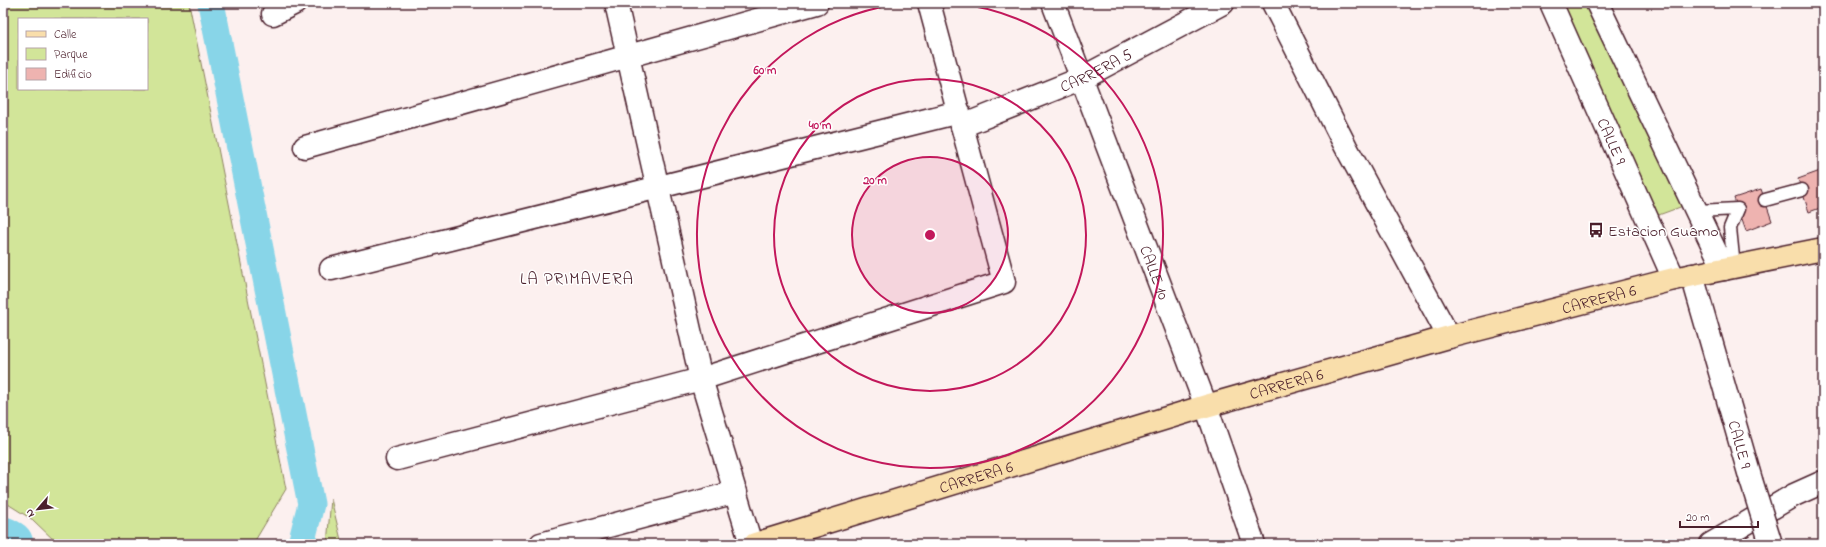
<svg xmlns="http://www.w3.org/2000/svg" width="1826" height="547" font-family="'Indie Flower',sans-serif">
  <rect width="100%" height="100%" fill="#fcf0ef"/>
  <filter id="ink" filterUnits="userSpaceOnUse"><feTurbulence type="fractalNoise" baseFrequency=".025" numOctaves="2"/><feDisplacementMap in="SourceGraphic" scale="8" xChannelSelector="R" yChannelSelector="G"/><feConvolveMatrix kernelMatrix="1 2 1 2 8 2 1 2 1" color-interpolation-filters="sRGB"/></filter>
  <g filter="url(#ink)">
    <g fill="#d2e599" stroke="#8e8262" fill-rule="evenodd">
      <path d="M3 3H189L286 489 253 544H58L33 520 3 501ZM19 19H147V89H19Z"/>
      <path d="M1558 3H1588L1683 206 1656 216Z"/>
      <path d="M331 499 342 544H327Z"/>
    </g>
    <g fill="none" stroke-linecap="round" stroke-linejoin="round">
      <path stroke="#88d5e8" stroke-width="27" d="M211 3 311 504 301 544"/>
      <path stroke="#88d5e8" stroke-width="47" d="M3 540 10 544"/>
    </g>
    <g fill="#eeb3b0" stroke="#4a1f2b">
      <path d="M1823 170V207L1809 212 1798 179Z"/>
      <path d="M1761 189 1772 221 1746 231 1734 198Z"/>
    </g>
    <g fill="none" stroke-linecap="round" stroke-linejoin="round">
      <g stroke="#4a1f2b" stroke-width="15">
        <g id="service">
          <path d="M1765 200 1802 190"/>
          <path d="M1697 211 1738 209 1730 228 1734 267"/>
        </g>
      </g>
      <g stroke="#4a1f2b" stroke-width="25">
        <g id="minor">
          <path d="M616 3 701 379 751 544"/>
          <path id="s1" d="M1053 3 1206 406"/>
          <path d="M1273 3 1346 147 1449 337"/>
          <path d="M273 14 295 3"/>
          <path id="s2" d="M962 126 1080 79 1223 3"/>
          <path d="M305 147 817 3"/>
          <path d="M331 269 959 112"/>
          <path id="s3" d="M1692 275 1751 480"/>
          <path d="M397 459 701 379 1004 282 929 3"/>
          <path d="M541 544 736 492"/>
          <path d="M1711 544 1794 495 1823 482"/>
        </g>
      </g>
      <g stroke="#4a1f2b" stroke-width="25">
        <g id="tertiary">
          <path id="s4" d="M1551 3 1674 279"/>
          <path d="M1597 3 1724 269"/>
        </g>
      </g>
      <g stroke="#4a1f2b" stroke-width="25">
        <path id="secondary" d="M1206 406 1254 544"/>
      </g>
      <g stroke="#4a1f2b" stroke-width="25">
        <g id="primary">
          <path id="s5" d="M755 544 1206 406 1449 337 1674 279 1823 249"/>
        </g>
      </g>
      <use href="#service" stroke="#fff" stroke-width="12"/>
      <use href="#minor" stroke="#fff" stroke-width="22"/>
      <use href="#tertiary" stroke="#fff" stroke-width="22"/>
      <use href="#secondary" stroke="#fff" stroke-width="22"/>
      <use href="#primary" stroke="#f9deab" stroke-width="22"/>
      <g stroke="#4a1f2b" stroke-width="25" stroke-linecap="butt">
        <path id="minor-bridge" d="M1751 480 1771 544"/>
      </g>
      <use href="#minor-bridge" stroke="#fff" stroke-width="22"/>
    </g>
  </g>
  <circle cx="930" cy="235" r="78" fill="#c2185b" fill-opacity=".12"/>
  <g fill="none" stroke="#c2185b" stroke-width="2">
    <circle cx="930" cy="235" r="78"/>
    <circle cx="930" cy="235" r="156"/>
    <path d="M952 3A233 233 0 1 1 908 3"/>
  </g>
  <defs>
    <g id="bus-bare" transform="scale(1.2)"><path d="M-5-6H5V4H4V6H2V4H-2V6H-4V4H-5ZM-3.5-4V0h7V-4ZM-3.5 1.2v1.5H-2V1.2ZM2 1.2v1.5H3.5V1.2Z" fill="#4a1f2b" stroke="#fff" stroke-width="2.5" paint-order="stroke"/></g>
  </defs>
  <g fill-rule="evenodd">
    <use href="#bus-bare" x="1596" y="230"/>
  </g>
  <g text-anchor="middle" stroke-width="3" stroke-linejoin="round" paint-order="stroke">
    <g font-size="16" fill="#4a1f2b" stroke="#fff">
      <text dy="6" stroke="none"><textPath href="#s2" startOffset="145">CARRERA 5</textPath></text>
      <text dy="6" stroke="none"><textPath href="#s4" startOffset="151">CALLE 9</textPath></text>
      <text dy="6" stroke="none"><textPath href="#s1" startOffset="288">CALLE 10</textPath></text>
      <text dy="6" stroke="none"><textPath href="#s5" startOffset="879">CARRERA 6</textPath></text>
      <text dy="6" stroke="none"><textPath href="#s5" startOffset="555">CARRERA 6</textPath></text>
      <text dy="6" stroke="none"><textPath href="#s3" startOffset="176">CALLE 9</textPath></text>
      <text dy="6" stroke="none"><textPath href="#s5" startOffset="231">CARRERA 6</textPath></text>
    </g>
    <g font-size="16" fill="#4a1f2b" stroke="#fff" text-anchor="start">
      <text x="1608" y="236">Estacion Guamo</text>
    </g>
    <g font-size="17" letter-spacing="1" fill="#4a1f2b" stroke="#fff">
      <text x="577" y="284">LA PRIMAVERA</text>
    </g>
  </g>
  <circle cx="930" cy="235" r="6" fill="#c2185b" stroke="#fff" stroke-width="2"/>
  <g font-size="12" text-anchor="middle" font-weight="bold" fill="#c2185b" stroke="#fff" stroke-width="3" stroke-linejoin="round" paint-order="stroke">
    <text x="765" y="74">60 m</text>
    <text x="820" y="129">40 m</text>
    <text x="875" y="184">20 m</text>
  </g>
  <rect width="1826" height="547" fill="none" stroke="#fff" stroke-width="16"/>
  <rect x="8" y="8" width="1810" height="531" fill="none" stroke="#4a1f2b" stroke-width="1.5" filter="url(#ink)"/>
  <rect x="18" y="18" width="130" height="72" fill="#ffffff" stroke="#b7a5aa"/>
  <rect x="26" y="31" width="20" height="6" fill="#f9deab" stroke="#b7a5aa"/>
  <text x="54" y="38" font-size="12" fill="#4a1f2b">Calle</text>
  <rect x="26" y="48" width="20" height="12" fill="#d2e599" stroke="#b7a5aa"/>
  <text x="54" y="58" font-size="12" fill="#4a1f2b">Parque</text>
  <rect x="26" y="68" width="20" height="12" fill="#eeb3b0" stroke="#b7a5aa"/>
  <text x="54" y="78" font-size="12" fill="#4a1f2b">Edificio</text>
  <g transform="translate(38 509) rotate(242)" stroke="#ffffff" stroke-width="3" paint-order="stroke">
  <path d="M0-3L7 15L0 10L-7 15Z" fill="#4a1f2b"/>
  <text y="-6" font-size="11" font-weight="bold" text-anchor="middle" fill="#4a1f2b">N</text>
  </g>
  <path d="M1680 521v6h78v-6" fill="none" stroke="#4a1f2b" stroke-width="2"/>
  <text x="1686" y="521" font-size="12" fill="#4a1f2b" stroke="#ffffff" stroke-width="3" paint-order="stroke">20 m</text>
</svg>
